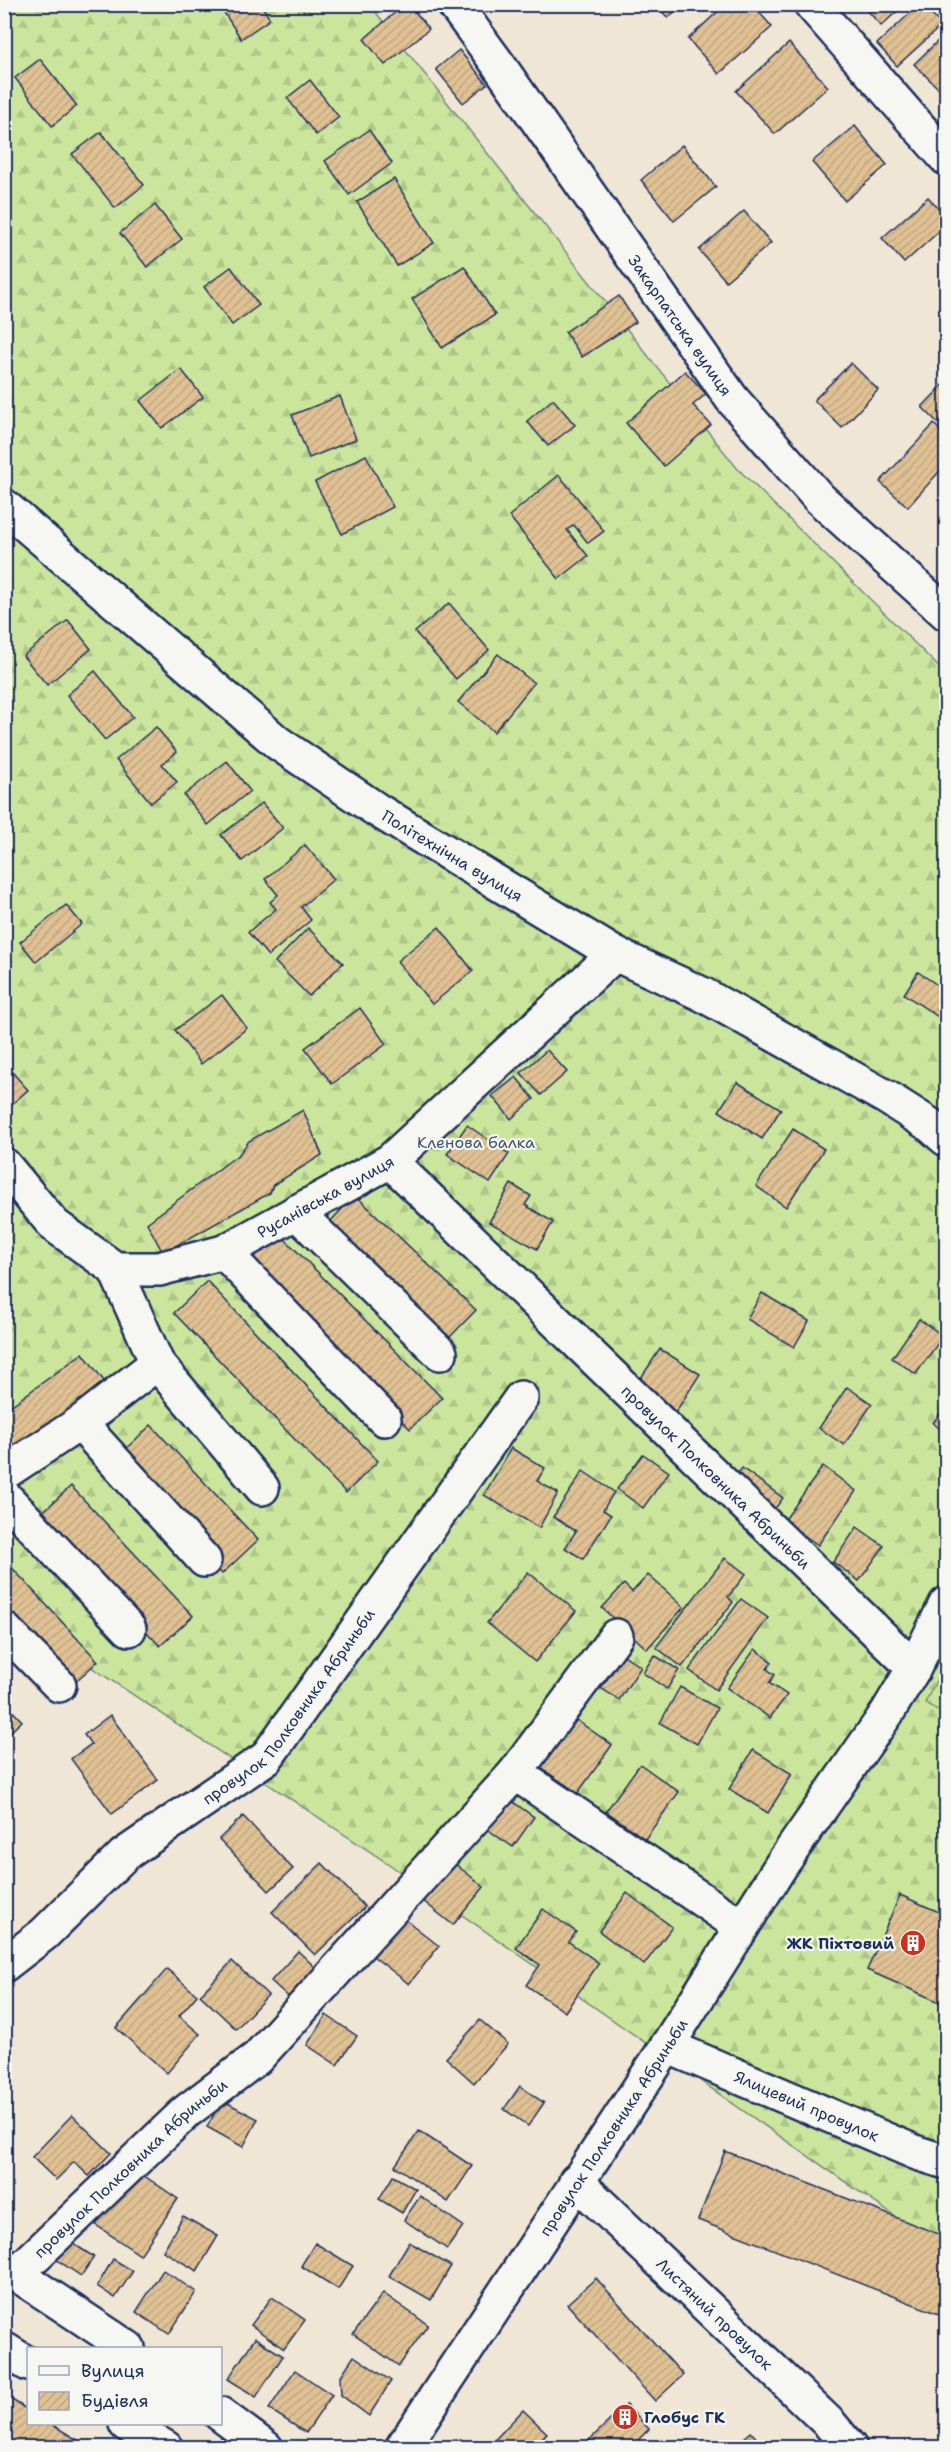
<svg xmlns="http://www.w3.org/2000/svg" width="951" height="2452" font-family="'Shantell Sans',sans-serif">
  <defs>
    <pattern id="forest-firs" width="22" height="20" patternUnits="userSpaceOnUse" patternTransform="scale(1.5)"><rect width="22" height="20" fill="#cbe69c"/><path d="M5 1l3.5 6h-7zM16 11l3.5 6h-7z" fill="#aec689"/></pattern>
    <pattern id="park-tufts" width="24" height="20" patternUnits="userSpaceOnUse" patternTransform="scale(1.5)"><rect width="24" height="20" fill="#cbe69c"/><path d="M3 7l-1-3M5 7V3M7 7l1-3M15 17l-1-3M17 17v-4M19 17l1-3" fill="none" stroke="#aec689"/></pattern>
    <pattern id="building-hatch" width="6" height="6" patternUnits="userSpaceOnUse" patternTransform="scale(1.5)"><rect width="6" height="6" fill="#e0c193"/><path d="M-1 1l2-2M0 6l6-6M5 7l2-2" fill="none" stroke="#c0a681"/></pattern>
  </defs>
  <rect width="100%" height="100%" fill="#efe6d6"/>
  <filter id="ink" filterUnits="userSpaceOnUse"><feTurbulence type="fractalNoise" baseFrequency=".0167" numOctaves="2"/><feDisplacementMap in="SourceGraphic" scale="12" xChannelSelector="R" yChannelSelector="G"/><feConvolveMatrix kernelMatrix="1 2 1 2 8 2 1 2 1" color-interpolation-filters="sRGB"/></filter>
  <g filter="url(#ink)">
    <path fill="url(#forest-firs)" stroke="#738a7d" stroke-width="1.5" d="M4 5H370L737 468 946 674V2252L386 1862 5 1610Z"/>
    <path fill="url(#park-tufts)" stroke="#738a7d" stroke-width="1.5" d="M946 1661V1715L925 1703Z"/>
    <g fill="url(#building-hatch)" stroke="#1b2f5e" stroke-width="1.5">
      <path d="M261 4 270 19 241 39 219 5Z"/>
      <path d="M405 4H409L429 29 385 65 364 39Z"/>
      <path d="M655 4H683L668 18Z"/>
      <path d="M726 4H752L772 27 719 74 688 39Z"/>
      <path d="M862 4H905L881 26Z"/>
      <path d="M920 4 942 25 897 66 877 44Z"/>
      <path d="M946 33V80L938 88 914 64Z"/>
      <path d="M789 43 828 87 775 134 736 91Z"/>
      <path d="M459 50 487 84 463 103 436 69Z"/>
      <path d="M40 59 77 106 52 126 15 78Z"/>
      <path d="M310 80 339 117 316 135 287 98Z"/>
      <path d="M855 126 887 165 845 201 812 162Z"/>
      <path d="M369 130 392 163 349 195 325 161Z"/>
      <path d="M101 132 144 185 115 208 72 154Z"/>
      <path d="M682 145 716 187 674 221 641 180Z"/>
      <path d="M394 179 434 243 397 266 357 202Z"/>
      <path d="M928 197 946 217V225L904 263 882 238Z"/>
      <path d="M155 205 182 239 147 267 120 233Z"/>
      <path d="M744 211 771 243 726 281 699 250Z"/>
      <path d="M464 266 495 315 442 348 412 299Z"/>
      <path d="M231 267 259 305 232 325 204 287Z"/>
      <path d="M619 296 636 322 582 357 565 332Z"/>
      <path d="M851 363 878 390 842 428 814 400Z"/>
      <path d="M181 369 203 397 162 428 140 401Z"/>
      <path d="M685 371 706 394 693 405 711 425 664 466 626 423Z"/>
      <path d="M946 382V431L922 407Z"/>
      <path d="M340 396 356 439 309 458 292 415Z"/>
      <path d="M553 399 575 425 548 446 527 421Z"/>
      <path d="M934 424 946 436V464L908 507 880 482Z"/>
      <path d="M366 455 393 507 342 534 315 482Z"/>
      <path d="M559 475 604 531 588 543 574 525 567 530 588 556 559 579 509 516Z"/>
      <path d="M449 603 489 650 456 679 415 632Z"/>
      <path d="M68 620 91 649 47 685 23 656Z"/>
      <path d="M498 654 534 683 494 732 458 702Z"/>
      <path d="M95 671 133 717 105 740 67 695Z"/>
      <path d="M156 727 177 752 162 764 177 782 151 803 116 760Z"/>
      <path d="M227 761 250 791 208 825 184 795Z"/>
      <path d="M262 803 283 828 242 861 221 835Z"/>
      <path d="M305 845 334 879 301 907 311 920 268 956 248 932 276 909 270 902 278 895 265 879Z"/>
      <path d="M66 905 82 924 36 962 20 942Z"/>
      <path d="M439 927 473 971 432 1004 397 961Z"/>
      <path d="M308 928 343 963 309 996 275 962Z"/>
      <path d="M918 972 939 986 946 974V1022L904 994Z"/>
      <path d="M222 995 247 1028 201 1064 175 1030Z"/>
      <path d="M360 1008 386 1044 332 1084 305 1048Z"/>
      <path d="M547 1050 567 1072 541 1095 521 1073Z"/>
      <path d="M4 1063 28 1090 4 1111Z"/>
      <path d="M516 1077 534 1099 511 1119 492 1096Z"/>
      <path d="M737 1082 781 1109 762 1139 719 1111Z"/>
      <path d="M303 1110 322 1155 273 1185 270 1193 163 1253 147 1223 239 1154 249 1141Z"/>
      <path d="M467 1125 509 1154 490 1183 447 1154Z"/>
      <path d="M793 1129 824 1149 786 1207 756 1186Z"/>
      <path d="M511 1184 531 1196 525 1205 553 1222 537 1249 489 1222Z"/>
      <path d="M355 1195 476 1310 449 1338 329 1223Z"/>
      <path d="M276 1230 442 1398 410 1429 245 1262Z"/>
      <path d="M207 1281 378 1461 346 1493 174 1313Z"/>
      <path d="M762 1293 809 1321 794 1347 747 1319Z"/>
      <path d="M919 1319 943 1336 916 1374 892 1358Z"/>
      <path d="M660 1349 700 1374 675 1413 635 1387Z"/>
      <path d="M83 1353 107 1385 4 1461V1411Z"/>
      <path d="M847 1387 872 1404 844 1445 819 1428Z"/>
      <path d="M946 1406V1434L933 1423Z"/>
      <path d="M151 1425 258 1540 222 1574 115 1459Z"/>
      <path d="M511 1448 545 1468 537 1481 558 1493 539 1528 484 1495Z"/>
      <path d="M643 1454 669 1472 643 1508 617 1489Z"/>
      <path d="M823 1466 856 1491 818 1545 784 1521Z"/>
      <path d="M742 1468 783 1498 768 1518 727 1489Z"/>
      <path d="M583 1471 614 1492 603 1510 611 1515 583 1559 565 1548 576 1531 553 1517Z"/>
      <path d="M71 1486 193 1616 160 1646 38 1516Z"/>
      <path d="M857 1527 884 1546 859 1581 833 1562Z"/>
      <path d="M725 1558 746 1574 728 1597 733 1602 682 1667 656 1647Z"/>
      <path d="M4 1559 98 1661 65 1691 4 1626Z"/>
      <path d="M528 1572 576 1611 535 1662 487 1623Z"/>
      <path d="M648 1575 684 1607 647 1649 602 1608 624 1584 632 1592Z"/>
      <path d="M741 1599 768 1618 716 1690 689 1670Z"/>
      <path d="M755 1649 772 1662 767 1669 775 1675 769 1683 787 1695 770 1718 727 1688Z"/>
      <path d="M624 1655 641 1667 619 1700 601 1688Z"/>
      <path d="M654 1655 679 1670 667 1689 643 1673Z"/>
      <path d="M680 1687 717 1708 697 1744 660 1723Z"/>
      <path d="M4 1702 22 1721 4 1738Z"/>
      <path d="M110 1715 158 1780 112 1814 71 1759 91 1744 84 1735Z"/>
      <path d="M575 1719 612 1745 578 1793 541 1768Z"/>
      <path d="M753 1750 792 1774 768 1813 729 1789Z"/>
      <path d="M640 1764 679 1792 645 1839 606 1811Z"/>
      <path d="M502 1794 534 1817 513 1847 481 1825Z"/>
      <path d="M243 1816 293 1869 269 1891 219 1839Z"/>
      <path d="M449 1859 484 1887 453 1925 418 1897Z"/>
      <path d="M322 1863 365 1907 315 1955 272 1912Z"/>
      <path d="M627 1893 672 1927 644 1965 599 1931Z"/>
      <path d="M900 1895 946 1915V2005L867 1970Z"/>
      <path d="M543 1909 576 1932 569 1942 599 1963 565 2012 526 1985 540 1965 516 1948Z"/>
      <path d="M400 1915 439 1946 409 1984 369 1953Z"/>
      <path d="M298 1951 319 1971 292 2000 271 1981Z"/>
      <path d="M232 1961 268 1995 236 2029 200 1995Z"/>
      <path d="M167 1969 197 1995 179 2016 200 2034 167 2073 116 2028Z"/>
      <path d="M326 2015 357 2036 337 2065 307 2045Z"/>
      <path d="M480 2020 508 2044 474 2083 446 2058Z"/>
      <path d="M520 2086 544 2103 528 2126 504 2109Z"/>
      <path d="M222 2100 258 2119 243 2147 207 2127Z"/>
      <path d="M72 2115 111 2153 89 2176 74 2162 56 2180 32 2157Z"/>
      <path d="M419 2131 472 2166 448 2202 395 2166Z"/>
      <path d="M725 2151 946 2237V2317L698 2220Z"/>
      <path d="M134 2169 178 2199 140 2255 96 2225Z"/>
      <path d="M393 2176 416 2189 402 2213 379 2199Z"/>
      <path d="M420 2196 463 2226 447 2249 404 2220Z"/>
      <path d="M183 2216 218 2236 197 2271 163 2251Z"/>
      <path d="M66 2239 94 2257 81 2276 54 2258Z"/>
      <path d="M409 2242 451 2266 431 2300 389 2276Z"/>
      <path d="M315 2243 353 2266 338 2289 301 2266Z"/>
      <path d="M113 2259 133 2271 115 2298 97 2286Z"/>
      <path d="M163 2270 196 2292 169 2334 136 2312Z"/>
      <path d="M596 2278 683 2375 655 2401 567 2304Z"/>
      <path d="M383 2293 428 2325 399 2366 353 2334Z"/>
      <path d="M272 2297 305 2320 284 2349 251 2325Z"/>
      <path d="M255 2338 283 2356 256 2397 228 2379Z"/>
      <path d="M354 2356 391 2381 369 2416 341 2395 340 2377Z"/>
      <path d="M295 2370 332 2395 306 2433 269 2409Z"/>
      <path d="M4 2395 28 2410V2424H51L91 2448H4Z"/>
      <path d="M626 2405 649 2429 630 2448H581Z"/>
      <path d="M523 2410 547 2433 533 2448H487Z"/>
      <path d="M751 2432 765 2448H733Z"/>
    </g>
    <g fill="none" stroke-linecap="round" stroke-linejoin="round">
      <g stroke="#1b2f5e" stroke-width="38">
        <g id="minor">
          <path id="s1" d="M454 4 498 64 732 399 819 498 946 613"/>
          <path d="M811 4 946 158"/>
          <path id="s2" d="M4 506 278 743 377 810 615 954 702 994 886 1097 930 1125 946 1139"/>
          <path id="s3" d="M390 1161C566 1329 738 1500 914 1668"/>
          <path id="s4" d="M4 1165 54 1225 115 1269H159L224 1252 390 1161 615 954"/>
          <path d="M296 1212 440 1353"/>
          <path d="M224 1252 384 1419"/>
          <path d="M157 1363 262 1488"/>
          <path d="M80 1423 204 1560"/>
          <path d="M4 1473 80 1423 157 1363 115 1269"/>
          <path d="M4 1496 129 1629"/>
          <path d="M4 1629 59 1685"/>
          <path d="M515 1773 742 1927"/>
          <path id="s5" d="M4 1965 44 1934 124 1855 266 1758 521 1398"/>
          <path id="s6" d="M667 2046 917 2153 946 2162"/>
          <path id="s7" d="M576 2181 830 2424 850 2448"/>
          <path d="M4 2266 128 2348"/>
          <path id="s8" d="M16 2274 187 2111 257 2058 515 1773 616 1636"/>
          <path d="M4 2349 28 2364"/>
          <path d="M220 2414 266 2448"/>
          <path d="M126 2424 166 2448"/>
          <path id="s9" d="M402 2448 667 2046 782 1864 887 1713 914 1668 946 1604"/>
        </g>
      </g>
      <use href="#minor" stroke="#f6f6f2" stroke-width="33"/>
    </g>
  </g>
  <defs>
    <g id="building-disc" transform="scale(1.35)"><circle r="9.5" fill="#c8321e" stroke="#f6f6f2"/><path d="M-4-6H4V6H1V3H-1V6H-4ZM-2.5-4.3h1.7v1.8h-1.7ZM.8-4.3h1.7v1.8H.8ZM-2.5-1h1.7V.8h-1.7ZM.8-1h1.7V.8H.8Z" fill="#fff"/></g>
  </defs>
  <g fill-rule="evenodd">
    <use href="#building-disc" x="913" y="1943"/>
    <use href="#building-disc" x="625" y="2417"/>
  </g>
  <g text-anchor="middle" stroke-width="4.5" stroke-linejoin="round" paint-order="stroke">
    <g font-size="16" fill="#1b2f5e" stroke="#f6f6f2">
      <text dy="6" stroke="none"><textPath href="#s1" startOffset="393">Закарпатська вулиця</textPath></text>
      <text dy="6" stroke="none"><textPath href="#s2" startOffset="570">Політехнічна вулиця</textPath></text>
      <text dy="6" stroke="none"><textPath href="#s4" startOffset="380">Русанівська вулиця</textPath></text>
      <text dy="6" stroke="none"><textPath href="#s3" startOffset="454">провулок Полковника Абриньби</textPath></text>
      <text dy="6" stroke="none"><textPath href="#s5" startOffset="388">провулок Полковника Абриньби</textPath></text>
      <text dy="6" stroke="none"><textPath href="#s6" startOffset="152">Ялицевий провулок</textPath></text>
      <text dy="6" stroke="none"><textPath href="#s9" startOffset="384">провулок Полковника Абриньби</textPath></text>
      <text dy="6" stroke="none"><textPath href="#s8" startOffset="156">провулок Полковника Абриньби</textPath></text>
      <text dy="6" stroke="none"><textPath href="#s7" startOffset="192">Листяний провулок</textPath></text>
    </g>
    <g font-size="16" fill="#3e546a" stroke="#f6f6f2">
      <text x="476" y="1148">Кленова балка</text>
    </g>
    <g font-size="16" font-weight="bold" fill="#1b2f5e" stroke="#f6f6f2" text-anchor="end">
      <text x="894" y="1949">ЖК Піхтовий</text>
      <text x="644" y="2423" text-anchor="start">Глобус ГК</text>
    </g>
  </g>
  <rect width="951" height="2452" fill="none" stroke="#f6f6f2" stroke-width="24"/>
  <rect x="12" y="12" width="927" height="2428" fill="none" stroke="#1b2f5e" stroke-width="2" filter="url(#ink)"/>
  <rect x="27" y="2347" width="195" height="78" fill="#f6f6f2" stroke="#9ea6b7" stroke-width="1.5"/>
  <rect x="39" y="2366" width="30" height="9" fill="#f6f6f2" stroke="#9ea6b7" stroke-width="1.5"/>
  <text x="81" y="2377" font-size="18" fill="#1b2f5e">Вулиця</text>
  <rect x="39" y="2392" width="30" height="18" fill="url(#building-hatch)" stroke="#9ea6b7" stroke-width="1.5"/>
  <text x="81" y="2407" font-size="18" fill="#1b2f5e">Будівля</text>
</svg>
